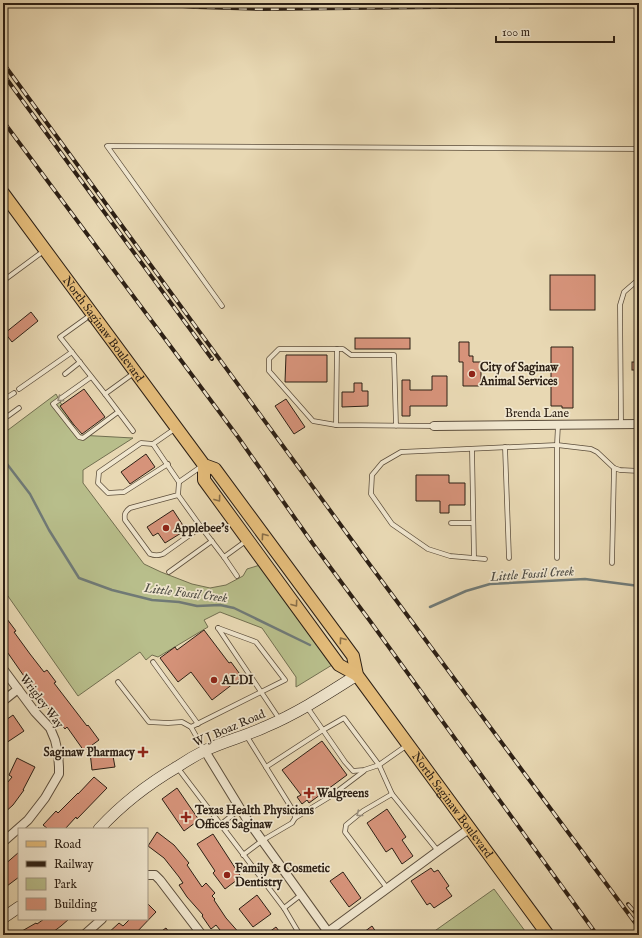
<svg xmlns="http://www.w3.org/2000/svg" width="642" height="938" font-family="'IM FELL English',serif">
  <rect width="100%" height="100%" fill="#e8d8b3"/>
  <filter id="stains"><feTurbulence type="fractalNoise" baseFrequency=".005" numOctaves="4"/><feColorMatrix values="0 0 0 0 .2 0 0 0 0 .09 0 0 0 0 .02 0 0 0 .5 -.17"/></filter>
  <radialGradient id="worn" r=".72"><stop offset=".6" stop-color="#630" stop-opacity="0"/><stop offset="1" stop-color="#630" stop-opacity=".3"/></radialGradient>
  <g fill="#b8be8b" stroke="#726f50">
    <path d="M56 394 78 435 133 438 83 470V483L144 564 161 572 192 584 210 588 226 585 243 576 247 569 260 565 332 665 296 687V677L262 628 220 612 204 620 208 627 158 657 152 655 146 660 140 652 78 696 3 589 4 433Z"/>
    <path d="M494 889 528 935H429Z"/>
  </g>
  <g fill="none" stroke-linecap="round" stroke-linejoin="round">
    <g stroke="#707a77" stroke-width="2.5">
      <path d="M3 454 7 464 30 494 49 530 79 578 112 590 152 600 179 602 197 606 220 605 234 608 310 645"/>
      <path d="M430 607 466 591 490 584 585 579 639 586"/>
    </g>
  </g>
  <g fill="#d6937a" stroke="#2d2015">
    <rect x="550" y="275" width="45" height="35"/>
    <path d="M31 312 38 321 12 342 5 333Z"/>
    <rect x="355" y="338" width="55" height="11"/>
    <path d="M459 342H469V356H473V362H481V386H463V362H459Z"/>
    <path d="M551 347H573V408H562V406H551Z"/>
    <path d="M286 355H327V382H285Z"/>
    <rect x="632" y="362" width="7" height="8"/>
    <path d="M432 376H447V406H410V416H402V380H410V390H432Z"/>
    <path d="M354 383H362V391H368V406L342 407V392H354Z"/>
    <path d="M84 389 105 417 82 434 74 425 60 406Z"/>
    <path d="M286 399 305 427 294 434 275 406Z"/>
    <path d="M146 454 155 467 130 484 121 472Z"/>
    <path d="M416 475H449V483H465V505H449V513H440V501H416Z"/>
    <path d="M173 510 186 530 165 543 158 533 153 536 147 527Z"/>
    <path d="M7 619 16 631 14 632 30 654 44 672 47 670 56 682 54 683 87 726 88 725 99 740 84 751 67 727 65 729 41 699 42 698 26 679 3 646V622Z"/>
    <path d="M204 630 229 663 231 662 242 677 212 700 191 672 178 682 160 658 175 647 177 650Z"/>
    <path d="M13 715 24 731 3 745V722Z"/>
    <path d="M322 741 347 775 309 803 307 800 302 804 297 797 301 795 282 770Z"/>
    <path d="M107 750 108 757 113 756 115 767 92 770 90 752Z"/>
    <path d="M17 758 35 767 23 790H24L13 805 3 814V788L12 777 9 775Z"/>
    <path d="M94 777 107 788 77 819 76 817 65 829H48L43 825 56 811 58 813 78 793V794Z"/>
    <path d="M177 788 199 820 184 831 162 799Z"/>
    <path d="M387 809 406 837 402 840 413 856 402 864 392 848 386 852 367 823Z"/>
    <path d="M157 832 174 845 189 863 187 865 202 887 206 883 215 893 212 896 215 899 214 900 226 918 241 935H224L216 925 211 929 202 916 203 915 187 897 179 885 183 883 179 877 164 858 148 846Z"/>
    <path d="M213 834 241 877 225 889 213 873 215 871 197 844Z"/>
    <path d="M19 852V877L3 889V866Z"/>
    <path d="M431 868 434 872 438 870 449 886 446 888 452 896 434 908 430 903 427 905 411 881Z"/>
    <path d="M343 872 361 898 349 907 330 881Z"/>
    <path d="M257 895 271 914 253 927 239 909Z"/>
    <path d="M147 903 156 912 134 935H106L119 923 123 926 130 919H147Z"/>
    <path d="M44 919H69L61 926 49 935 47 932 42 935H15L36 923 37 924Z"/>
    <path d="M372 926 378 935H360Z"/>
    <path d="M276 927 282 935H265Z"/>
    <path d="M166 928 171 935H156Z"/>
  </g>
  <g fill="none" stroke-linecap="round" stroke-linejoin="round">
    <g stroke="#5c4e3c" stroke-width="5.5">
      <g id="service">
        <path d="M3 281 45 250"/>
        <path d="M222 306 107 146 639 149"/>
        <path d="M92 314 60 337 105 394 134 373"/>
        <path d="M65 374 80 362"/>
        <path d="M91 377 53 404 79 437 83 438 118 412"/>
        <path d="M19 389 72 352"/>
        <path d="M105 394 133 431"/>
        <path d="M3 400 14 393"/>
        <path d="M3 415 4 416H8L19 408"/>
        <path d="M621 424 620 305 624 292 639 279"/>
        <path d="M336 425 337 349"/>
        <path d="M396 426 394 355H351L343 349H279L269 359V371L313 421 336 425 434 426"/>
        <path d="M153 444 179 482 202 466"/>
        <path d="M505 447 509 558"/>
        <path d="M472 449 474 558"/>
        <path d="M168 464 124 492 108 493 98 483 99 472 141 443 153 444 176 428"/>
        <path d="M179 482 178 495 130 508C125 512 124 514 125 520L150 554C155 556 158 556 163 554L201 527 224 557 246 541"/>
        <path d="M178 495 201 527"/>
        <path d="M451 523H473"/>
        <path d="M224 557 237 576"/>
        <path d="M557 558V445L558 425"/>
        <path d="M485 559 450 556 428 549 392 524 371 494 372 475 382 463 401 452 557 445 591 449 597 452 614 468 620 470 639 471"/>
        <path d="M612 563 614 468"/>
        <path d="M169 572 212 541"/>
        <path d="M218 628 280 720"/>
        <path d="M153 662 198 724"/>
        <path d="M118 682 149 722 168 723 182 722 191 727"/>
        <path d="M307 707 345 762 353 771 364 770 379 765 406 746"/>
        <path d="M204 750 191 727 285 680 256 642 218 628"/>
        <path d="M177 767 284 908 300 935"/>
        <path d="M266 767 323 730 344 718 379 765 392 794 438 851"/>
        <path d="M295 818 331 796 364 771"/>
        <path d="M220 825 240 809"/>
        <path d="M243 855 263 840 292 823 295 818 294 812 246 735"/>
        <path d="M387 888 345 832 346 825 363 811 392 794"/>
        <path d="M284 908 302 894"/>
      </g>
    </g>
    <g stroke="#5c4e3c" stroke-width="10">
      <g id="minor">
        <path d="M434 426 639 424"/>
        <path d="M3 669 35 712 50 728 55 740 58 753 59 767V774L45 798 28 820 3 842"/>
        <path d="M3 701 18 689"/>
        <path d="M205 751 246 818 328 932 438 851 469 829"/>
        <path d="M147 875H155L160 880 202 935"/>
        <path d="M84 935 102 919"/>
      </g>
    </g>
    <g stroke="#2d2015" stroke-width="12">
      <g id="secondary">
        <path d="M99 829C122 804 148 784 177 767 186 761 196 755 206 750 225 741 246 736 265 727 298 713 327 694 357 675"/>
        <path d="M3 918 19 907"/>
      </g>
    </g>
    <g stroke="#2d2015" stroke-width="14">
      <g id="primary">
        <path id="s1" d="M3 193 204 465 215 469 353 656 357 675 548 935"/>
        <path d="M204 465V480L339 665 357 675"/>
      </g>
    </g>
    <use href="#service" stroke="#f0e6ce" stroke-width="4"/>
    <use href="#minor" stroke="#f0e6ce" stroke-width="8"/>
    <use href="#secondary" stroke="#f0e6ce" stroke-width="11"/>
    <use href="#primary" stroke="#e4bc7a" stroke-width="12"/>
    <g stroke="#2d2015" stroke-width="4">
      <g id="rail">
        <path d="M143 3 196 7 261 9 639 5"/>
        <path d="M3 63 370 565 639 928"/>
        <path d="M3 74 212 359"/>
        <path d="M3 121 238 437 313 544 370 621 597 935"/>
        <path d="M628 904 639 917"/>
      </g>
    </g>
    <use href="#rail" stroke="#f0e6ce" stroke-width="2.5" stroke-dasharray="8" stroke-linecap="butt"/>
  </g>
  <defs><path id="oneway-chevron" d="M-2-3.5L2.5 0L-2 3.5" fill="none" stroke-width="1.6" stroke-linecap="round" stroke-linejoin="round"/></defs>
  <g stroke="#988d7b">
    <use href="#oneway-chevron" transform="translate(60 399) rotate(144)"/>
    <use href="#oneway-chevron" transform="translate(359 814) rotate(142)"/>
  </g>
  <g stroke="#886e48">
    <use href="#oneway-chevron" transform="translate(218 499) rotate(54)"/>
    <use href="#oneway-chevron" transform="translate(264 536) rotate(-126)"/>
    <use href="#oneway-chevron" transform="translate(295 604) rotate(54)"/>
    <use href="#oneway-chevron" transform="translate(342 640) rotate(-126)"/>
  </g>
  <g fill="#8f2418" stroke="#f0e6ce" stroke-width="1.5">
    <circle cx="472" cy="374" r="4"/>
    <circle cx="166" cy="528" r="4"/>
    <circle cx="214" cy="680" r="4"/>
    <path d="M141 746h4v4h4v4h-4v4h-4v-4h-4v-4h4z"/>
    <path d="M307 787h4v4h4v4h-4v4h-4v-4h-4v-4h4z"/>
    <path d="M184 811h4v4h4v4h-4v4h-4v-4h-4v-4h4z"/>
    <circle cx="227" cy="875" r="4"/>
  </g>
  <g text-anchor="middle" stroke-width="3.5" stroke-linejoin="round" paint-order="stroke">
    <g font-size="12" fill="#2d2015" stroke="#f0e6ce">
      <text dy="4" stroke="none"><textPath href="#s1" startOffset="169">North Saginaw Boulevard</textPath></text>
      <text x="537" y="417">Brenda Lane</text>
      <text transform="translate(42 701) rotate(53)" y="4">Wrigley Way</text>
      <text transform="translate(229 728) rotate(-23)" y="4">W J Boaz Road</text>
      <text dy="4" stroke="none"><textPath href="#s1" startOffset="763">North Saginaw Boulevard</textPath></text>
    </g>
    <g font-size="12" font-weight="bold" fill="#2d2015" stroke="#f0e6ce" text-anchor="start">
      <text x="480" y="371">City of Saginaw<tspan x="480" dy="14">Animal Services</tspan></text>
      <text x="174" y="532">Applebee's</text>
      <text x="222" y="684">ALDI</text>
      <text x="135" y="756" text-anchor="end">Saginaw Pharmacy</text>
      <text x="317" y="797">Walgreens</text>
      <text x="195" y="814">Texas Health Physicians<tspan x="195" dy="14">Offices Saginaw</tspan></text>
      <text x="235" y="872">Family &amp; Cosmetic<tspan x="235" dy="14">Dentistry</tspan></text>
    </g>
    <g font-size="13" font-style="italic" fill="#4f4d46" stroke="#f0e6ce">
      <text transform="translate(532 573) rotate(-4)" y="5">Little Fossil Creek</text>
      <text transform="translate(186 592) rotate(7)" y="5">Little Fossil Creek</text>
    </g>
  </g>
  <rect width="642" height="938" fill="none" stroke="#e8d8b3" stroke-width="16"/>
  <rect x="4" y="4" width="634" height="930" fill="none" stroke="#2d2015" stroke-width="2"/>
  <rect x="8" y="8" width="626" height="922" fill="none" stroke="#2d2015"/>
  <rect x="18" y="828" width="130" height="92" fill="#f0e6ce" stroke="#a29784"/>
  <rect x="26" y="841" width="20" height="6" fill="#e4bc7a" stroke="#a29784"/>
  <text x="54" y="848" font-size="12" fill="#2d2015">Road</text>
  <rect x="26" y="861" width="20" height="6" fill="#2d2015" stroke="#a29784"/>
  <text x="54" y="868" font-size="12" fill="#2d2015">Railway</text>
  <rect x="26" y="878" width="20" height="12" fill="#b8be8b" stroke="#a29784"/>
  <text x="54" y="888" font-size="12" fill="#2d2015">Park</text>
  <rect x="26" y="898" width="20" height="12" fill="#d6937a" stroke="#a29784"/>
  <text x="54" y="908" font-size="12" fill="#2d2015">Building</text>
  <path d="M496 36v6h118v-6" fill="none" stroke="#2d2015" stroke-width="2"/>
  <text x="502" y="36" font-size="12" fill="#2d2015" stroke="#f0e6ce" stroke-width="3" paint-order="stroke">100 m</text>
  <rect width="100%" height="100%" filter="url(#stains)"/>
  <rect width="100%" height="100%" fill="url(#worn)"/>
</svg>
